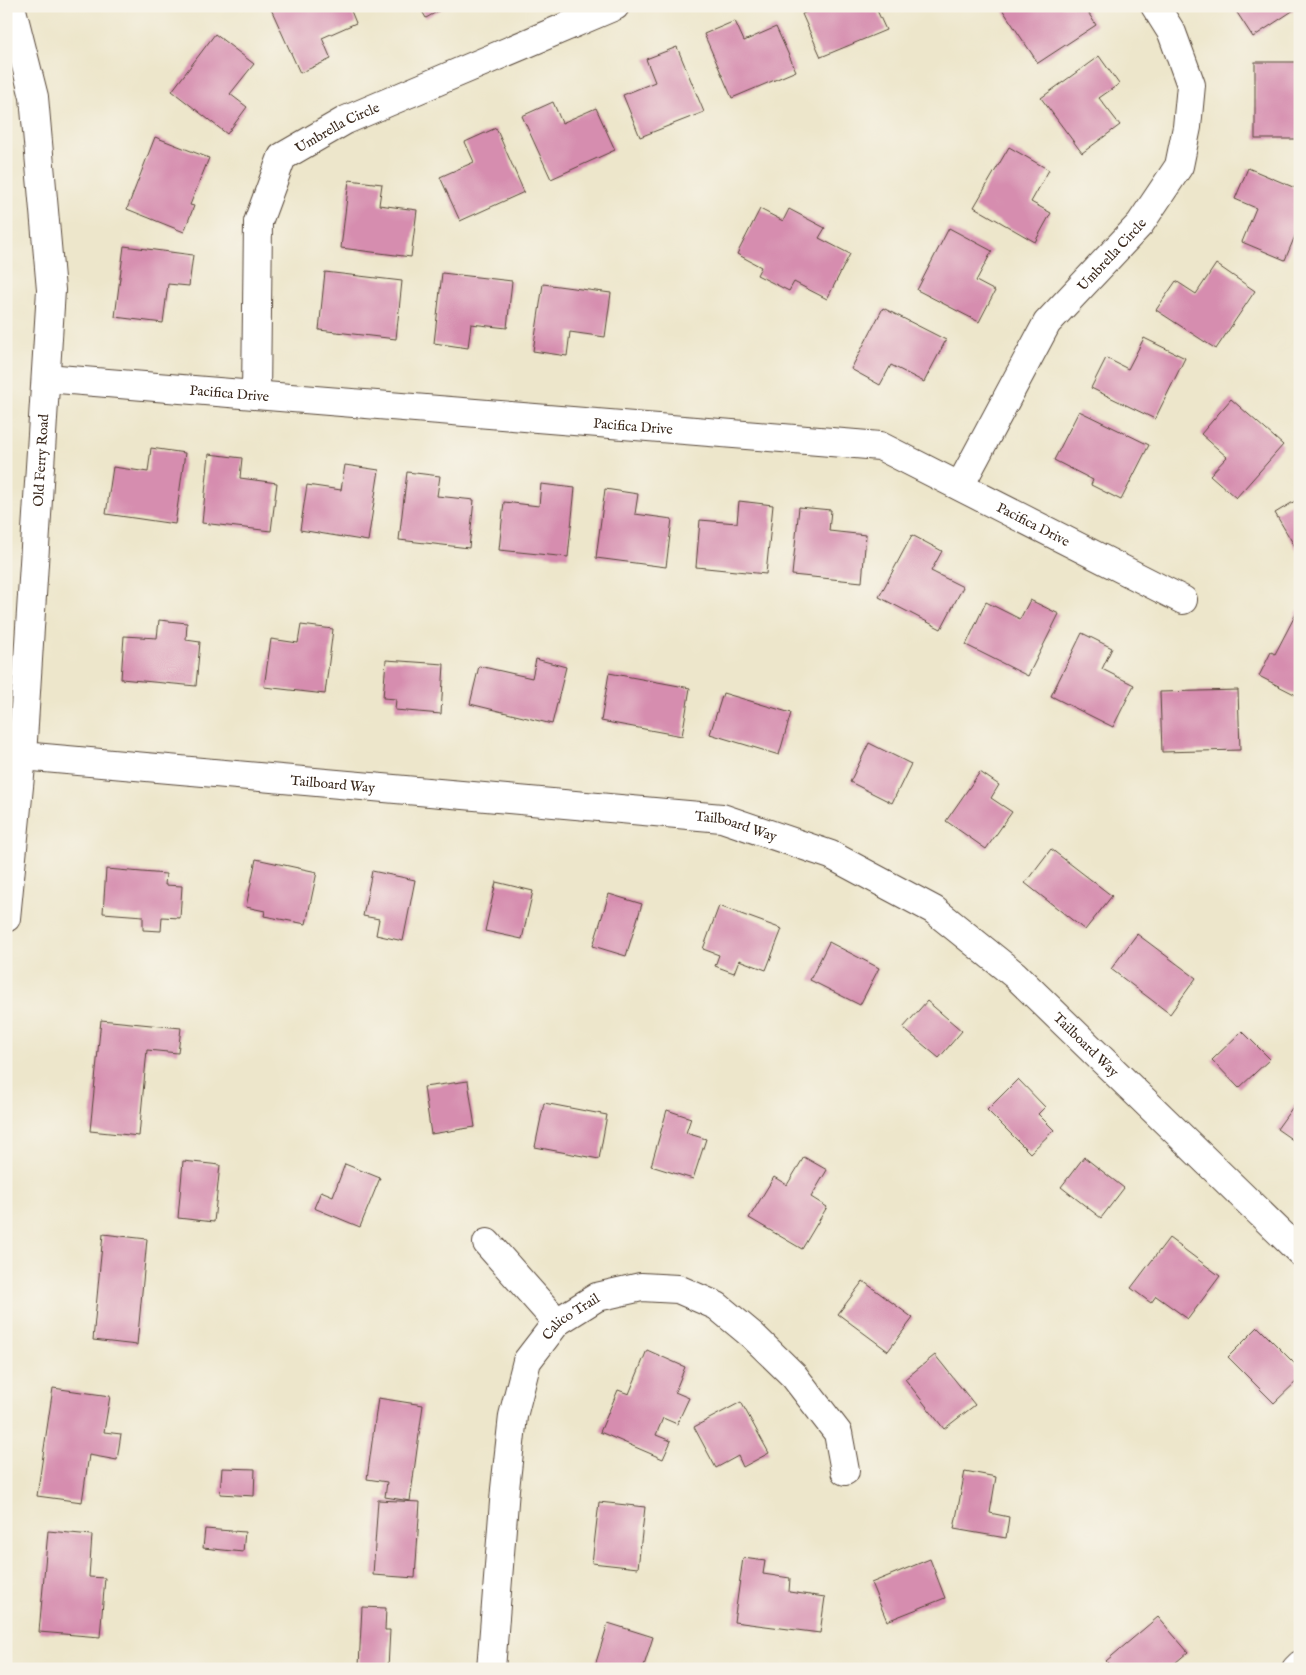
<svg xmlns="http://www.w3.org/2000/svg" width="1306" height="1675" font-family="'IM FELL English',serif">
  <rect width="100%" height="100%" fill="#f7f3e8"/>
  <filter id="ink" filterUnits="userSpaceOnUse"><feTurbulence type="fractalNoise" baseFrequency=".02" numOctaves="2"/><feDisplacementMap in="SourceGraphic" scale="10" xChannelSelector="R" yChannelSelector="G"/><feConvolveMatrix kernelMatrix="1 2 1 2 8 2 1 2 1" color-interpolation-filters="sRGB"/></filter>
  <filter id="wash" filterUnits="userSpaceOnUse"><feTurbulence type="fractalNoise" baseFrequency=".0096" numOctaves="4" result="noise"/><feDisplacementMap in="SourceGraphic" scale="20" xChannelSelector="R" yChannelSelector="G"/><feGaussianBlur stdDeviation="1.12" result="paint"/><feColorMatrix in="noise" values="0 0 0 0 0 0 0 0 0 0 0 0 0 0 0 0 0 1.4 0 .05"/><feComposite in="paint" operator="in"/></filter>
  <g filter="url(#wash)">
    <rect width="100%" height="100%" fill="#ede6cb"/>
    <g id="blocks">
      <g fill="#d68daf">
        <path d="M276 6H349L356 23 322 38 331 59 300 73 271 9Z"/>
        <path d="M419 6H447L426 18Z"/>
        <path d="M821 6H875L886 30 821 57 802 14Z"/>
        <path d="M1000 6H1084L1096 25 1038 63Z"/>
        <path d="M1237 6H1300L1253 37 1234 8Z"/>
        <path d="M735 21 744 41 776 27 796 71 732 98 704 34Z"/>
        <path d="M215 34 254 64 230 94 247 107 227 134 172 91Z"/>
        <path d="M677 47 704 112 640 137 623 95 655 82 646 59Z"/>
        <path d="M1099 56 1119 84 1099 98 1120 125 1082 153 1041 98Z"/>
        <rect x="1255" y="62" width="45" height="77"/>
        <path d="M553 102 562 123 596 108 615 150 551 179 522 116Z"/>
        <path d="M496 128 524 192 460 221 440 177 474 162 465 142Z"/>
        <path d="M155 137 209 158 190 205 194 206 184 232 127 209Z"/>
        <path d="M1009 147 1049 170 1031 202 1051 213 1035 242 974 207Z"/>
        <path d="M1248 168 1300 190V224L1285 260 1242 242 1256 208 1235 199Z"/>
        <path d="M349 180 382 184 379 205 417 210 411 257 341 248Z"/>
        <path d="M760 209 783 221 789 209 825 228 819 238 850 254 827 299 794 282 789 291 757 275 761 267 737 254Z"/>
        <path d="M949 228 992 251 976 281 995 291 979 322 917 290Z"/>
        <path d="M124 246 193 255 189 286 168 284 163 323 115 317Z"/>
        <path d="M1216 264 1255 291 1216 349 1156 310 1176 281 1196 294Z"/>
        <path d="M325 272 402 281 396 339 319 330Z"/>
        <path d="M442 273 512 281 507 328 471 324 468 348 434 343Z"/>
        <path d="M543 284 611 293 605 337 570 332 567 356 533 351Z"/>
        <path d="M883 308 946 340 924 382 891 365 880 385 851 369Z"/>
        <path d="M1144 338 1185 358 1155 419 1091 388 1106 358 1128 369Z"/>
        <path d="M1231 399 1283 445 1236 498 1210 475 1227 457 1201 434Z"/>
        <path d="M1079 411 1149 445 1121 500 1091 485 1093 480 1054 460Z"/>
        <path d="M151 448 185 453 175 524 106 514 113 467 148 472Z"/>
        <path d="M209 454 242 458 240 478 277 483 271 531 202 523Z"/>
        <path d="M345 465 379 470 368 541 300 530 307 485 341 490Z"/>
        <path d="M407 472 440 476 437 496 474 500 469 548 399 540Z"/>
        <path d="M541 484 575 488 568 557 499 550 504 502 539 506Z"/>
        <path d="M605 489 638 494 635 514 672 519 666 567 596 558Z"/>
        <path d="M1300 498V555L1275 513Z"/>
        <path d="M739 501 773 505 766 574 696 567 700 520 737 523Z"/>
        <path d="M799 507 831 510 829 531 866 535 862 582 792 575Z"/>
        <path d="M912 535 942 551 931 571 963 587 941 629 879 597Z"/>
        <path d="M1030 600 1059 614 1028 676 966 645 986 602 1020 619Z"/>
        <path d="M1298 610H1300V697L1259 676 1271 652 1275 654Z"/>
        <path d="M159 620 187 623 186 640 200 642 196 686 121 679 124 636 157 638Z"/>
        <path d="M301 625 333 629 325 694 264 687 271 639 298 643Z"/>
        <path d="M1082 633 1112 648 1102 669 1134 685 1113 727 1051 696Z"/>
        <path d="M536 659 566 667 552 724 470 704 479 666 532 678Z"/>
        <path d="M386 660 444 664 441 714 395 710 396 699 383 698Z"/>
        <path d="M609 673 690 688 682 736 601 721Z"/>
        <path d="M1238 690 1240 750 1162 752 1160 692Z"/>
        <path d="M723 693 791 713 779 755 710 734Z"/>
        <path d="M869 743 911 764 892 803 850 782Z"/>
        <path d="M980 772 999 785 991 798 1012 812 986 849 946 821Z"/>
        <path d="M1051 849 1112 896 1085 930 1025 883Z"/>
        <path d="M256 859 317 872 306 924 264 916 265 911 246 907Z"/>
        <path d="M106 869 166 874 165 885 182 886 180 918 162 917 161 931 143 930V916L103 913Z"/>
        <path d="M372 871 415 880 403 941 376 935 379 919 363 916Z"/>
        <path d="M496 882 533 891 522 939 485 931Z"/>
        <path d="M609 894 642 904 626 956 593 946Z"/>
        <path d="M719 906 782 929 766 970 739 960 734 973 715 966 719 955 703 949Z"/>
        <path d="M1137 934 1196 978 1170 1014 1111 969Z"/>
        <path d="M829 942 879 968 860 1005 810 980Z"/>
        <path d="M927 1001 962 1031 939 1058 903 1028Z"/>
        <path d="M101 1020 181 1028 178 1053 147 1050 139 1136 90 1131Z"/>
        <path d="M1242 1031 1270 1059 1239 1088 1212 1060Z"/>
        <path d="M1018 1079 1045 1107 1038 1114 1054 1130 1030 1153 987 1110Z"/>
        <path d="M468 1081 475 1127 431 1134 424 1087Z"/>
        <path d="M1300 1097V1145L1277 1129Z"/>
        <path d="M544 1103 607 1115 599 1159 535 1147Z"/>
        <path d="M667 1110 691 1118 686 1133 706 1139 693 1179 651 1166Z"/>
        <path d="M804 1157 827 1170 811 1197 827 1207 802 1249 749 1218 774 1177 787 1185Z"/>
        <path d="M1084 1157 1124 1188 1101 1218 1061 1187Z"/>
        <path d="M183 1161 220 1165 214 1222 178 1218Z"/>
        <path d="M345 1164 380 1178 360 1227 314 1208 321 1191 333 1196Z"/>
        <path d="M103 1234 147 1239 137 1345 93 1340Z"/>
        <path d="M1169 1238 1220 1276 1188 1319 1156 1296 1151 1303 1131 1288Z"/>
        <path d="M863 1281 913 1318 888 1351 838 1314Z"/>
        <path d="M1258 1327 1300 1369V1378L1274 1403 1228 1357Z"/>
        <path d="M647 1350 685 1367 675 1392 689 1398 677 1424 663 1418 656 1435 671 1441 663 1459 600 1432 618 1390 629 1394Z"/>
        <path d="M935 1355 975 1405 944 1429 905 1379Z"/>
        <path d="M53 1388 110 1396 104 1432 121 1434 117 1460 89 1455 82 1502 37 1496Z"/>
        <path d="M378 1398 423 1405 410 1501 385 1497 387 1482 367 1479Z"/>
        <path d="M741 1402 769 1453 743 1467 738 1456 716 1468 694 1427Z"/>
        <path d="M222 1468 255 1469 254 1496 220 1494Z"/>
        <path d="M965 1471 996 1477 990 1513 1009 1517 1006 1538 954 1529Z"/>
        <path d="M378 1500 420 1502 415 1578 373 1575Z"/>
        <path d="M599 1502 645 1507 638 1568 592 1563Z"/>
        <path d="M205 1529 245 1532 243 1552 203 1548Z"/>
        <path d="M48 1531 92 1535 89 1577 105 1578 100 1637 39 1632Z"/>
        <path d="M743 1558 765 1561 763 1574 790 1578 789 1592 825 1597 820 1633 734 1622Z"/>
        <path d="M930 1559 945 1598 887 1621 871 1583Z"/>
        <path d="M362 1607 386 1608 385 1630H390L388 1668 359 1666Z"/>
        <path d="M1158 1617 1188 1652 1168 1669H1113L1106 1661Z"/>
        <path d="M608 1623 653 1637 643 1669H594Z"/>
      </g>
    </g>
  </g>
  <g filter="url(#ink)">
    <use href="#blocks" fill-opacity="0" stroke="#564638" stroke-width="1"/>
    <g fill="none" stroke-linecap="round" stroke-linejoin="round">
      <g stroke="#564638" stroke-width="30">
        <g id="minor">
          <path id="s1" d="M46 378 880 446 1183 600"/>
          <path id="s2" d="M256 395 258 222 282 157 346 120 615 6"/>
          <path id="s3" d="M960 486 1047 323 1140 224 1179 166 1187 127 1191 85 1172 33 1155 6"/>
          <path id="s4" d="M22 756 722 818 831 855 934 910 1015 975 1300 1252"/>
          <path d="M487 1243 557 1322"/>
          <path id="s5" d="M491 1669 505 1489 513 1416 527 1361 557 1322 597 1297 641 1287 678 1289 717 1306 753 1336 794 1376 838 1433 845 1471"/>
          <path d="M1296 1669 1300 1665"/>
        </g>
      </g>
      <g stroke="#564638" stroke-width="30">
        <g id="tertiary">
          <path id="s6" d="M6 918 22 756 51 290 34 97 11 6"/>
        </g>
      </g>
      <use href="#minor" stroke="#fff" stroke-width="28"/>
      <use href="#tertiary" stroke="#fff" stroke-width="28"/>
    </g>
  </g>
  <g text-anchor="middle" stroke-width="4.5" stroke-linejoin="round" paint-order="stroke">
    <g font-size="14" fill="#3b2a1e" stroke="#f7f3e8">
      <text dy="5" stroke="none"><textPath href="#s2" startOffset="305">Umbrella Circle</textPath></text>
      <text dy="5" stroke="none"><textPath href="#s3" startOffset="279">Umbrella Circle</textPath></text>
      <text dy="5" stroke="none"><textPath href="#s1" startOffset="184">Pacifica Drive</textPath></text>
      <text dy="5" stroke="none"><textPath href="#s1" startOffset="589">Pacifica Drive</textPath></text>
      <text dy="5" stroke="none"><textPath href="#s6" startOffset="459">Old Ferry Road</textPath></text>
      <text dy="5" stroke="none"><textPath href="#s1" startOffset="1009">Pacifica Drive</textPath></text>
      <text dy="5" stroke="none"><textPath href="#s4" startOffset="312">Tailboard Way</textPath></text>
      <text dy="5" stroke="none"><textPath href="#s4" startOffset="718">Tailboard Way</textPath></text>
      <text dy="5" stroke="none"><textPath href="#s4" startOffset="1138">Tailboard Way</textPath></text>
      <text dy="5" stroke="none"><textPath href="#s5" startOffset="374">Calico Trail</textPath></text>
    </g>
  </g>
  <rect width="1306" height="1675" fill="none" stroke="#f7f3e8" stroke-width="25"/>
</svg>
